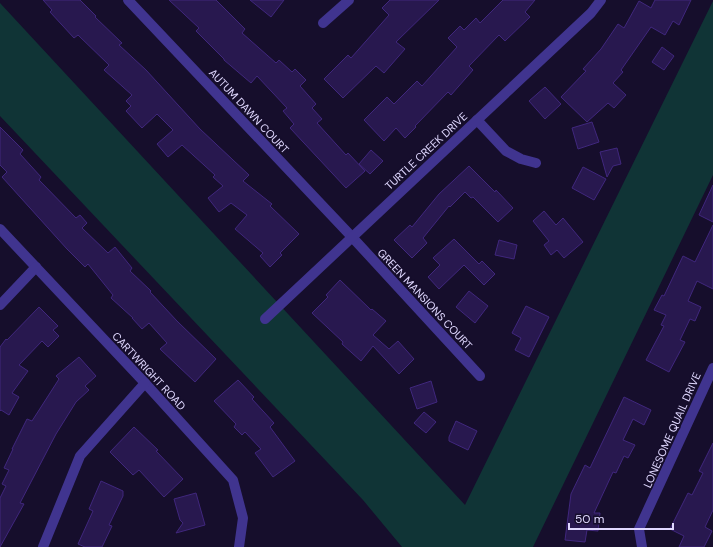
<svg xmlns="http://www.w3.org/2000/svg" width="713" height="547" font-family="'DM Sans',sans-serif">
  <rect width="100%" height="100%" fill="#160e2c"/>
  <path fill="#103436" d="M713 1V175L533 547H402L363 500 0 116V3L465 505Z"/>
  <g fill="#28184f" stroke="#40277d">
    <path d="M43 0H80L96 16 95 17 122 43 119 45 146 70 200 129 249 175 243 181 272 204 270 206 299 234 280 253 282 255 270 267 260 256 263 253 235 229 247 215 231 203 219 212 208 198 223 186 213 177 215 175 182 145 168 157 157 144 173 130 157 114 142 128 126 111 131 106 126 101 132 95 104 70 109 65 78 35 74 38 50 12 52 10Z"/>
    <path d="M169 0H216L245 29 242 33 276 63 279 60 292 72 295 69 306 80 300 86 316 104 312 108 322 119 317 123 346 155 348 153 365 171 346 188 290 128 294 124 283 111 287 108 257 76 251 83 224 60V59L196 31 199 28Z"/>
    <path d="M250 0H284L271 17Z"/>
    <path d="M390 0H439L396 42 405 49 384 73 376 66 343 98 324 79 348 55 351 58 389 15 382 8Z"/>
    <path d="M503 0H535L525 12 530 17 505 41 499 35 469 66 473 70 451 95 448 92 415 126 416 127 405 138 396 128 384 141 364 120 387 97 394 104 417 81 422 86 457 47 448 38 460 26 464 30 476 18 480 23Z"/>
    <path d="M655 0H691L679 25 673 21 665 35 651 27 621 70 623 72 613 83 626 95 614 108 608 103 587 122 561 97 586 71 583 69 601 49 618 24 624 28 639 1 651 8Z"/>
    <path d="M662 47 674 56 664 70 652 62Z"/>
    <path d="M545 87 561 104 545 119 529 101Z"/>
    <path d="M592 122 599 142 578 149 572 128Z"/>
    <path d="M0 127 23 150 20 154 41 177 39 180 76 218 80 215 87 223 82 228 108 253 115 247 132 268 130 271 151 291 150 292 177 321 216 359 195 382 160 349 167 343 149 323 142 329 132 318H133L111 298 113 295 88 264 85 267 67 249 2 177 7 172 0 165Z"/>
    <path d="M617 148 621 164 613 166 607 177 600 152Z"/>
    <path d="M371 150 383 161 370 174 359 164Z"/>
    <path d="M469 166 495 192 496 190 513 208 498 222 473 197 471 198 465 192 450 207 449 206 423 238 427 243 412 258 394 240 410 225 412 227 439 194Z"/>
    <path d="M583 167 606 179 594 200 572 188Z"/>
    <path d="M713 185V222L699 215Z"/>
    <path d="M544 211 556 225 563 218 583 242 564 258 557 250 551 255 544 245 549 241 533 221Z"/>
    <path d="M713 225V289L697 281 688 301 701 307 695 321 690 319 680 340 685 342 669 372 646 360 664 326 661 325 666 315 654 310 662 295 664 296 683 256 695 262Z"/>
    <path d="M454 239 479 264 482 261 495 274 484 285 464 265 439 289 428 277 440 265 433 258Z"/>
    <path d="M499 240 517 245 514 259 495 255Z"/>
    <path d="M340 280 371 310 372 309 386 321 373 335 389 349 398 341 414 359 399 374 373 346 361 361 342 344 343 342 312 313 328 297 326 295Z"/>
    <path d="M469 291 488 306 475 323 456 307Z"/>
    <path d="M526 306 549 317 529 357 515 350 521 338 512 333Z"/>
    <path d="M39 307 58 326 53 330 59 336 48 347 42 341 19 365 28 371 12 393 19 397 9 415 1 410 0 411V347L6 339 7 340Z"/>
    <path d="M79 357 96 376 85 386 89 390 76 402 56 434 20 503 24 504 0 547V498L6 486 2 484 9 470 4 468 13 449H12L27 419 32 421 59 379 56 376Z"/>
    <path d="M238 380 254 397 252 399 274 423 270 427 295 461 273 477 255 453 261 449 245 432 242 435 234 427 236 424 214 401Z"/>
    <path d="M431 381 437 402 417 409 410 388Z"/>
    <path d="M624 397 651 410 644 425 633 419 623 440 635 445 628 458 624 456 616 473 613 472 594 513H600L598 531 587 530 585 542 565 540 571 494 585 465 590 468Z"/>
    <path d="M424 412 436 422 426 433 414 423Z"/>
    <path d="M456 421 477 431 468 450 449 441V437Z"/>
    <path d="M134 427 158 450 156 451 183 479 164 497 139 470 133 475 110 452Z"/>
    <path d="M713 443V510L705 527 712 531 704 547H679L684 536 670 529 688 493 692 495 703 473 699 471Z"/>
    <path d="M101 481 123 491V496L109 525 112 526 102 547H85L78 544 93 511 89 509Z"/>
    <path d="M196 493 205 525 176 533 183 523 180 520 174 499Z"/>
  </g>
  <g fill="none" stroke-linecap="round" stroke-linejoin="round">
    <g stroke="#40348f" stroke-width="10">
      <path d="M128 0 352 237 480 376"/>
      <path d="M323 23 349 0"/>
      <path d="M477 120 506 151 521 159 536 163"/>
      <path d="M0 229 145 383 233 480 243 518 239 547"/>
      <path d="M0 305 36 267"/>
      <path d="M265 319 591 13 601 0"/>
      <path d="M43 547 80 456 145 383"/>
      <path d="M642 547 639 529 713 368"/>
    </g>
  </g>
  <g text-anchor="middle" stroke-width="3.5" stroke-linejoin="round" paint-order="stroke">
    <g font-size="11" fill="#e0d8ff" stroke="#160e2c">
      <text transform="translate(249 111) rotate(47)" y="4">AUTUM DAWN COURT</text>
      <text transform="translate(426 151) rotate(-43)" y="4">TURTLE CREEK DRIVE</text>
      <text transform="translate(425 299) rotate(47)" y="4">GREEN MANSIONS COURT</text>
      <text transform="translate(149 371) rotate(47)" y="4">CARTWRIGHT ROAD</text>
      <text transform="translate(672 430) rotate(-66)" y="4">LONESOME QUAIL DRIVE</text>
    </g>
  </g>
  <path d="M569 523v6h104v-6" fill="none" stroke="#e0d8ff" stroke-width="2"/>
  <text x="575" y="523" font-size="12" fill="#e0d8ff" stroke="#160e2c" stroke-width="3" paint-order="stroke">50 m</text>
</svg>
